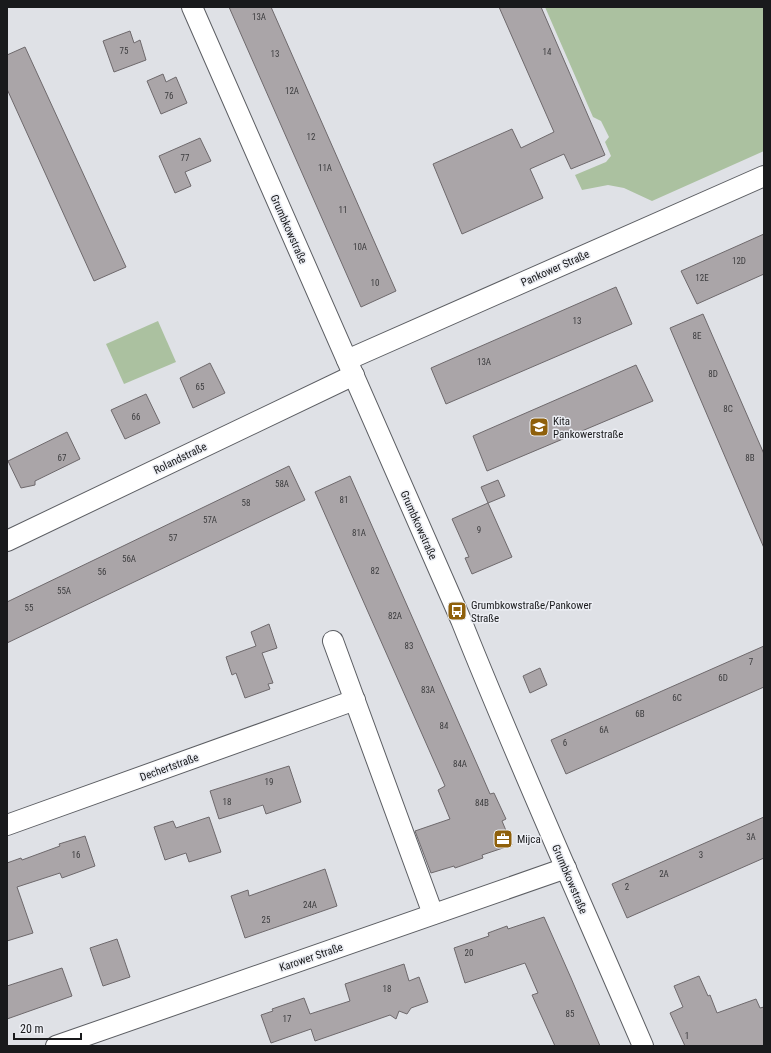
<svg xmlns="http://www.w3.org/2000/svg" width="771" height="1053" font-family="'Roboto Condensed',sans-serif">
  <rect width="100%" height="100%" fill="#dfe1e6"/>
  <g fill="#abc1a0">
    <path d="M545 7H764V151L652 201 624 188 608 185 582 190 575 175 606 162 611 156 605 142 609 137 601 121 593 117Z"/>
    <path d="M158 321 176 362 124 384 106 344Z"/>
  </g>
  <g fill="#aaa5a8" stroke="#6e696c">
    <path d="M229 7H271L396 291 361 307Z"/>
    <path d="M499 7H541L605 155 571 169 564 154 530 169 543 198 462 234 433 164 512 129 521 148 554 132Z"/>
    <path d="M130 31 134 43 140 40 146 60 114 72 103 41Z"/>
    <path d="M25 47 126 267 94 281 7 89V55Z"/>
    <path d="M163 74 166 82 176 77 187 103 161 114 147 81Z"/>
    <path d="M200 138 211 161 185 172 191 186 175 193 159 156Z"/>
    <path d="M764 234V274L697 304 681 271Z"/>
    <path d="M616 287 632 324 446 404 431 368Z"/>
    <path d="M703 314 764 454V548L670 328Z"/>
    <path d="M210 363 225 393 193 408 180 378Z"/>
    <path d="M636 365 653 401 487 471 473 436Z"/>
    <path d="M146 394 160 423 125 439 111 410Z"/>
    <path d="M67 432 80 459 35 481V485L21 488 8 461Z"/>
    <path d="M289 466 305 500 7 643V602Z"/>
    <path d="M350 476 480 771 490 794 494 793 506 819 502 821 512 845 482 855 483 858 455 868 454 866 431 873 415 831 450 819 438 790 445 786 315 492Z"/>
    <path d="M498 480 505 496 488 503 481 487Z"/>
    <path d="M488 503 512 557 472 574 465 558 469 557 452 519Z"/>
    <path d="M269 624 277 648 262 653 273 683 268 684 270 689 245 698 236 673 232 675 226 657 256 646 251 632Z"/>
    <path d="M764 646V687L566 774 551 740Z"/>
    <path d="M540 668 547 685 530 693 523 676Z"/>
    <path d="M289 766 301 802 266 814 263 805 219 819 210 791Z"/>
    <path d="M209 817 221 852 189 862 186 853 165 860 154 827 173 821 176 828Z"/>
    <path d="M764 817V858L627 918 612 884Z"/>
    <path d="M85 836 95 866 62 878 60 873 17 887 33 933 7 941V863L21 858 22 860 60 846 59 844Z"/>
    <path d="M325 869 337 906 245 938 231 896 248 890 249 896Z"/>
    <path d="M544 917 571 978 600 1046H555L532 995 538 993 525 963 465 983 454 948 489 936 488 933 507 926 508 929Z"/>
    <path d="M117 939 130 977 103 986 90 948Z"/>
    <path d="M404 964 409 981 419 977 428 1002 411 1008 407 1014 399 1011 396 1019 390 1015 315 1041 311 1029 271 1043 261 1015 273 1011 272 1009 304 998 310 1014 350 1001 345 984Z"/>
    <path d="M62 968 72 996 7 1019V986Z"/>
    <path d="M699 976 708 996 710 995 717 1013 756 999 760 1008 764 1007V1046H685L670 1013 683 1007 674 986Z"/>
  </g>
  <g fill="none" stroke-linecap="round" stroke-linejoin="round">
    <g stroke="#5c5e63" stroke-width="22">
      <g id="street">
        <path d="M192 7 461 620C518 763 582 904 643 1046"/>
        <path d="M347 360 764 176"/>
        <path d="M7 541 354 375"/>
        <path d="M333 641 433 914"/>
        <path d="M7 825 355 700"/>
        <path d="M56 1046 566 868"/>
      </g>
    </g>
    <use href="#street" stroke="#fff" stroke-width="20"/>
  </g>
  <defs>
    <g id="school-square" transform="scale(1)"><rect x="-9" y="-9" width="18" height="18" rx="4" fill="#8f600b" stroke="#eceef4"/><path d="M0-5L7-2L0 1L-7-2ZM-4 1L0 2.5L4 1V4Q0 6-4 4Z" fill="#fff"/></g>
    <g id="bus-square" transform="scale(1)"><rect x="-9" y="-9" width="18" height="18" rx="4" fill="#8f600b" stroke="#eceef4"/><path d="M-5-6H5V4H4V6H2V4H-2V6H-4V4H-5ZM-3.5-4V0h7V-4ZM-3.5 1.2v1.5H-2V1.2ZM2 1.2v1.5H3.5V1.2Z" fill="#fff"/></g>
    <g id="office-square" transform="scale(1)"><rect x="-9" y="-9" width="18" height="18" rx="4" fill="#8f600b" stroke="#eceef4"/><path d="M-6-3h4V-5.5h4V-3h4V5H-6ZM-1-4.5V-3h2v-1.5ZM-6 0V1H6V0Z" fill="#fff"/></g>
  </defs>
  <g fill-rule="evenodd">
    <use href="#school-square" x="539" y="427"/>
    <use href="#bus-square" x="457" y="611"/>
    <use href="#office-square" x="503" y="839"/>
  </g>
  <g text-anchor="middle" stroke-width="3" stroke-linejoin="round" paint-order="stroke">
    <g font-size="9" fill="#3d3d3f">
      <text x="259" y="20">13A</text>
      <text x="124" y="54">75</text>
      <text x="547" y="55">14</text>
      <text x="275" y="57">13</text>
      <text x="292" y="94">12A</text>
      <text x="169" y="99">76</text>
      <text x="311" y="140">12</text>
      <text x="185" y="161">77</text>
      <text x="325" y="171">11A</text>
      <text x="343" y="213">11</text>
      <text x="360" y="250">10A</text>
      <text x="739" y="264">12D</text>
      <text x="702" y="281">12E</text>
      <text x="375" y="286">10</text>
      <text x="577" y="324">13</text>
      <text x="697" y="339">8E</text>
      <text x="484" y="365">13A</text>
      <text x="713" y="377">8D</text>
      <text x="200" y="390">65</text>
      <text x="728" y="412">8C</text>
      <text x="136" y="420">66</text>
      <text x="62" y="461">67</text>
      <text x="750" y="461">8B</text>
      <text x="282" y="487">58A</text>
      <text x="344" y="503">81</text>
      <text x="246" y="506">58</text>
      <text x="210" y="523">57A</text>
      <text x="479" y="533">9</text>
      <text x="359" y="536">81A</text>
      <text x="173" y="541">57</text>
      <text x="129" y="562">56A</text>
      <text x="375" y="574">82</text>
      <text x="102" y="575">56</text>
      <text x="64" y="594">55A</text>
      <text x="29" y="611">55</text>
      <text x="395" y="619">82A</text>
      <text x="409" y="649">83</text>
      <text x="751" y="665">7</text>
      <text x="723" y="681">6D</text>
      <text x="428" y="693">83A</text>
      <text x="677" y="701">6C</text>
      <text x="640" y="717">6B</text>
      <text x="444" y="729">84</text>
      <text x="604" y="733">6A</text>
      <text x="565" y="746">6</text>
      <text x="460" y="767">84A</text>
      <text x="269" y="785">19</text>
      <text x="227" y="805">18</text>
      <text x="482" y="806">84B</text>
      <text x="751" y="840">3A</text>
      <text x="76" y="858">16</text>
      <text x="701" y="858">3</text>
      <text x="664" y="877">2A</text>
      <text x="627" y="890">2</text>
      <text x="310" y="908">24A</text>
      <text x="266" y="923">25</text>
      <text x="469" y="956">20</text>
      <text x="387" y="992">18</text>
      <text x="570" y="1017">85</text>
      <text x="287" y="1022">17</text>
      <text x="687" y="1039">1</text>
    </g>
    <g font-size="11" fill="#191a1c" stroke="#eceef4">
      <text transform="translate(289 229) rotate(66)" y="4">Grumbkowstraße</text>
      <text transform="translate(555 268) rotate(-24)" y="4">Pankower Straße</text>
      <text transform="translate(180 458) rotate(-26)" y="4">Rolandstraße</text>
      <text transform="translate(419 525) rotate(66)" y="4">Grumbkowstraße</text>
      <text transform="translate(169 767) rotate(-20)" y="4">Dechertstraße</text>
      <text transform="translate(570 879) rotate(67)" y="4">Grumbkowstraße</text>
      <text transform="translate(311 957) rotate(-19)" y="4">Karower Straße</text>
    </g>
    <g font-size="11" fill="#191a1c" stroke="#eceef4" text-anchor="start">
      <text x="553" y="425">Kita<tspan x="553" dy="13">Pankowerstraße</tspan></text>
      <text x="471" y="609">Grumbkowstraße/Pankower<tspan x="471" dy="13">Straße</tspan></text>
      <text x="517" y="843">Mijca</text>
    </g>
  </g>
  <rect width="771" height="1053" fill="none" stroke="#191a1c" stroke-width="16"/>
  <path d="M14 1033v6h67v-6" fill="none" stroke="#191a1c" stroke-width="2"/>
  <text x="20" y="1033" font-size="12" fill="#191a1c" stroke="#eceef4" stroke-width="3" paint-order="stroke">20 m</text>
</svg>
